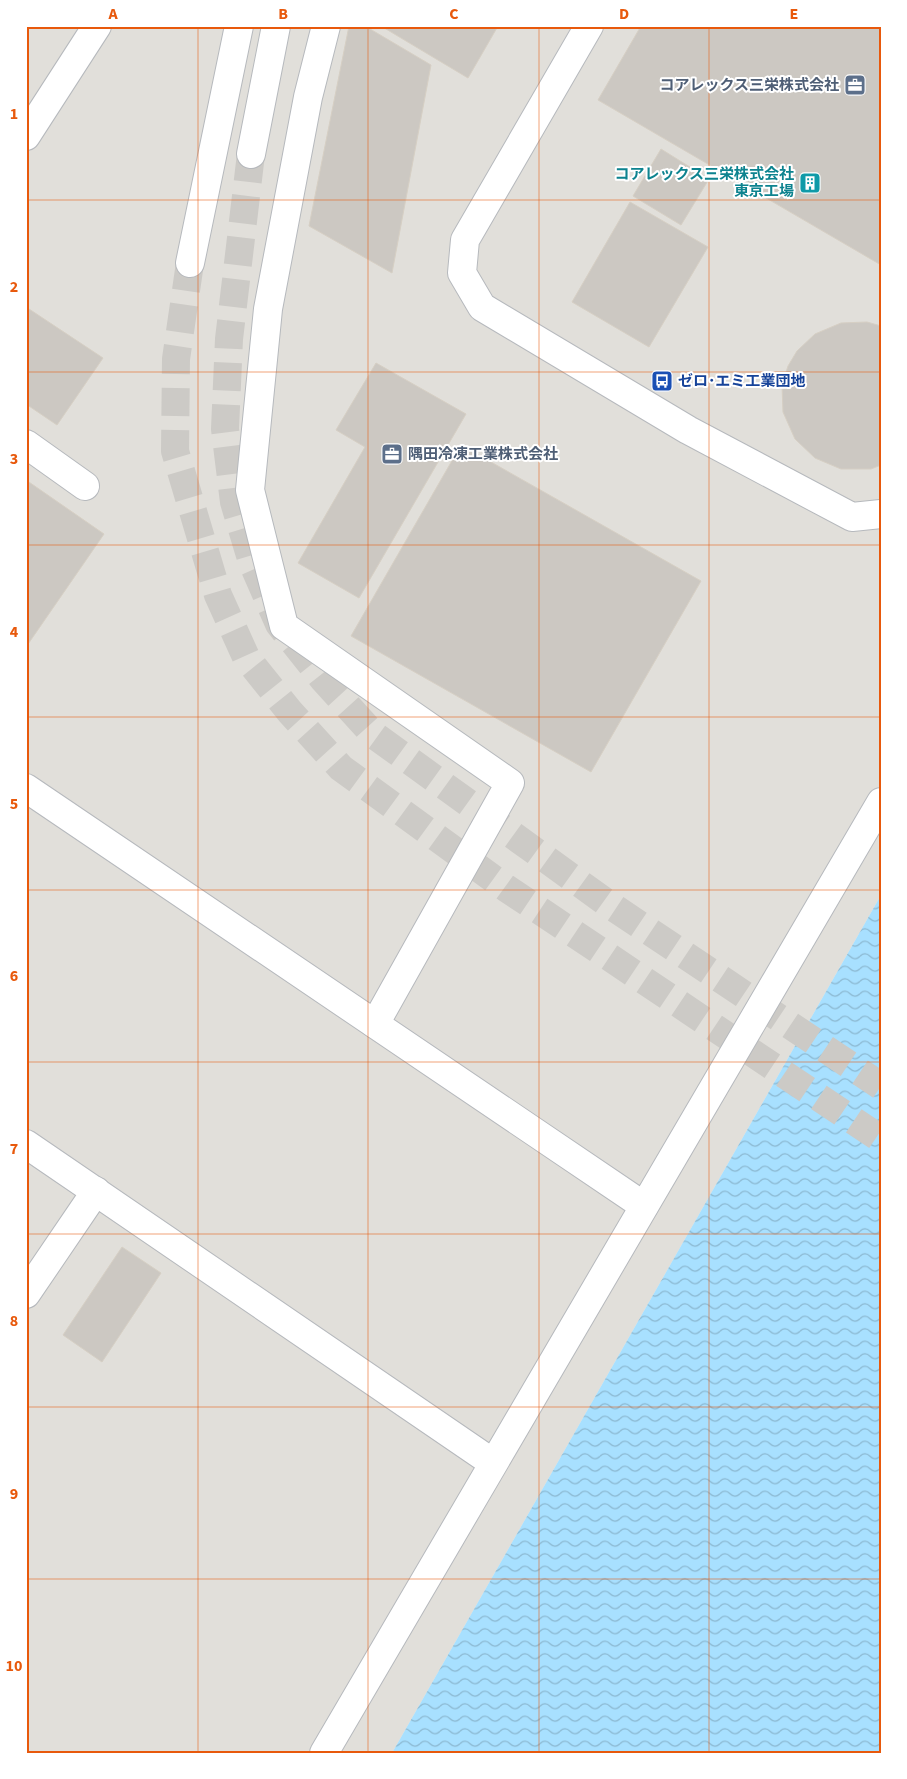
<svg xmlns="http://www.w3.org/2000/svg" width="907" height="1779" font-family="'Source Sans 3','Noto Sans JP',sans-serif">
  <defs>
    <pattern id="water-waves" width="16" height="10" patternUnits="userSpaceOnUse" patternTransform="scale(1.25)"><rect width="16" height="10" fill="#a8e0ff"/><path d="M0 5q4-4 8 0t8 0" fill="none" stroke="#8cb9d2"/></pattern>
  </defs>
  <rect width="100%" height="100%" fill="#f1ede6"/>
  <path fill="#e1dfda" d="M26 26H881V895L392 1753H26Z"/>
  <path fill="url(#water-waves)" d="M881 895V1753H392Z"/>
  <g fill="#ccc8c2" stroke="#d6cfc4">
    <path d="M349 26H365L431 65 392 273 309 226Z"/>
    <path d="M381 26H498L468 78Z"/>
    <path d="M641 26H881V265L598 100Z"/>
    <path d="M661 149 709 179 681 225 633 196Z"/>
    <path d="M630 202 708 247 649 347 572 302Z"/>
    <path d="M26 307 103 358 57 425 26 404Z"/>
    <path d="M867 322 881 326V465L871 469H841L815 458 795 439 783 412 782 385 788 366 797 351 815 334 841 323Z"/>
    <path d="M376 363 466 414 359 598 298 563 365 447 336 430Z"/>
    <path d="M461 445 701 581 591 772 351 636Z"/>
    <path d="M26 480 104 534 26 647Z"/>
    <path d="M122 1247 161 1273 102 1362 63 1335Z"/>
  </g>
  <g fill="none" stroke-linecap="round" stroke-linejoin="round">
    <g stroke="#cccac6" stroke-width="28" stroke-dasharray="28 14" stroke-linecap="butt">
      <path d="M251 154 229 339 225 429 234 502 252 562 279 624 323 679 374 735 607 903 881 1086"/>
      <path d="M190 263 176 359 175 451 218 595 246 657 290 712 341 768 506 888 881 1139"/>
    </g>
    <g stroke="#b6b9bd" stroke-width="30">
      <g id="minor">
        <path d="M326 26 308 97 268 309 250 490 284 626 510 783 375 1024"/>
        <path d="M589 26 465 240 462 273 482 307 688 430 852 517 881 514"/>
        <path d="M26 136 97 26"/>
        <path d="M251 154 276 26"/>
        <path d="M190 263 239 26"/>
        <path d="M26 444 85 486"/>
        <path d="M26 788 644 1206"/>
        <path d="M26 1144 493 1463"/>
        <path d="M26 1294 96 1191"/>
        <path d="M324 1753 881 802"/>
      </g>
    </g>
    <use href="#minor" stroke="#fff" stroke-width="28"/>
  </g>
  <path fill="none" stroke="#e8590c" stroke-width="1" stroke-opacity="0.55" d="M198 26V1753M368 26V1753M539 26V1753M709 26V1753M26 200H881M26 372H881M26 545H881M26 717H881M26 890H881M26 1062H881M26 1234H881M26 1407H881M26 1579H881"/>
  <defs>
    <g id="office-square" transform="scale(1.125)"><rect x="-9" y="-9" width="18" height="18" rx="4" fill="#5c6f8a" stroke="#fff"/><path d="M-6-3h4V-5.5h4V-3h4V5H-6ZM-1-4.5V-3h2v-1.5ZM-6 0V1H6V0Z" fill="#fff"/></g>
    <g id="building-square" transform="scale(1.125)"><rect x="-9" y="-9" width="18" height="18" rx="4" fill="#0f9aa8" stroke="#fff"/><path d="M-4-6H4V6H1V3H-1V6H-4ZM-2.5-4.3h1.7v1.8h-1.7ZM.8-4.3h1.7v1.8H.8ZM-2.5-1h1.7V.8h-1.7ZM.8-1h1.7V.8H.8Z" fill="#fff"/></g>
    <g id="bus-square" transform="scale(1.125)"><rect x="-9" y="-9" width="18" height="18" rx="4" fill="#1a4fb4" stroke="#fff"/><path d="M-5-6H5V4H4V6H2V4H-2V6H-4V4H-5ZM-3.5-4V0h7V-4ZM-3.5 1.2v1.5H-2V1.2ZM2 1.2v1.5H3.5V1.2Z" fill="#fff"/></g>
  </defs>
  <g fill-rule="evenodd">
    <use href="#office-square" x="855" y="85"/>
    <use href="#building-square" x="810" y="183"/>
    <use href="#bus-square" x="662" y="381"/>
    <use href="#office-square" x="392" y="454"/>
  </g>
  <g text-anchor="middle" stroke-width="4" stroke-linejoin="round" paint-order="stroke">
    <g font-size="15" font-weight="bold" fill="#4e5e75" stroke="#fff" text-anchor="end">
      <text x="839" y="90">コアレックス三栄株式会社</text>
      <text x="408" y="459" text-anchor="start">隅田冷凍工業株式会社</text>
    </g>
    <g font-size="15" font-weight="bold" fill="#0d838f" stroke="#fff" text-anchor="end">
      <text x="794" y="179">コアレックス三栄株式会社<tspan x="794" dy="17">東京工場</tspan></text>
    </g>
    <g font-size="15" font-weight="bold" fill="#164399" stroke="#fff" text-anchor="start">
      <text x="678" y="386">ゼロ･エミ工業団地</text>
    </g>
  </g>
  <rect width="907" height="1779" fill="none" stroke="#ffffff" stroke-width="55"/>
  <rect x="28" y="28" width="852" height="1724" fill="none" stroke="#e8590c" stroke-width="2"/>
  <g font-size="16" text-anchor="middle" font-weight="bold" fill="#e8590c">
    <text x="113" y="19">A</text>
    <text x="283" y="19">B</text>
    <text x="454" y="19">C</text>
    <text x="624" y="19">D</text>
    <text x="794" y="19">E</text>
    <text x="14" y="119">1</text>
    <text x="14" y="292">2</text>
    <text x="14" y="464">3</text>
    <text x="14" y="637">4</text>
    <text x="14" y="809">5</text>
    <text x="14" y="981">6</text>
    <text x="14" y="1154">7</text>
    <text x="14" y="1326">8</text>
    <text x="14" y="1499">9</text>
    <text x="14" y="1671">10</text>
  </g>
</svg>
